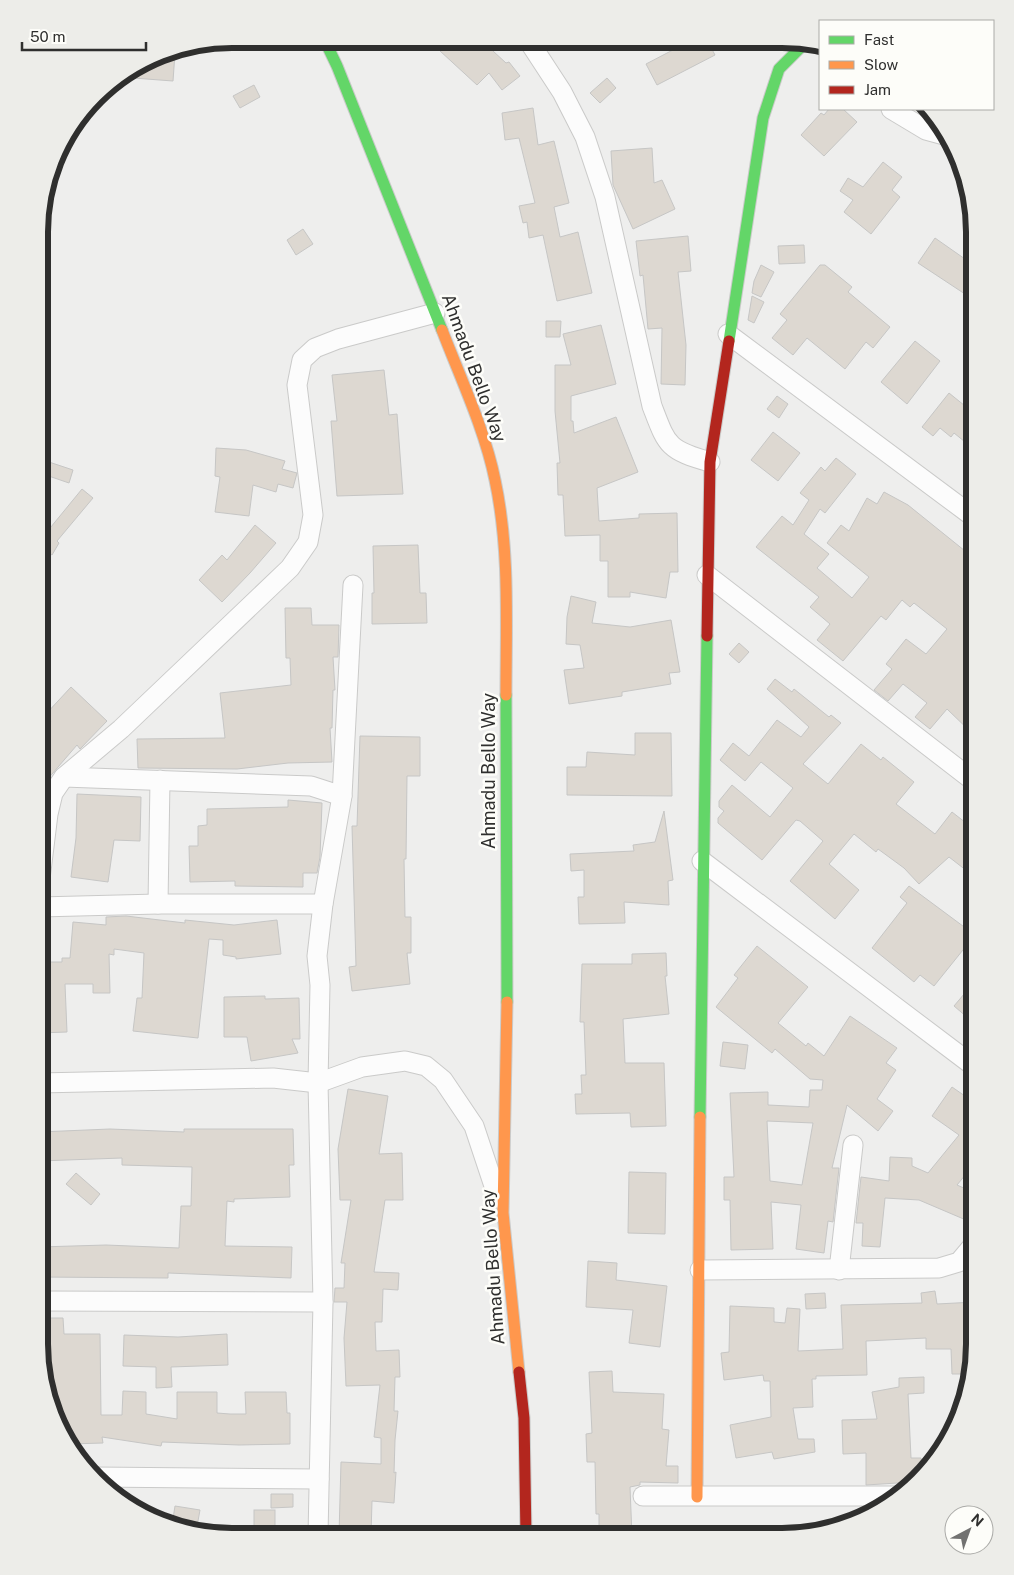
<svg xmlns="http://www.w3.org/2000/svg" width="1014" height="1575" font-family="'Public Sans',sans-serif">
  <rect width="100%" height="100%" fill="#eeeeed"/>
  <g fill="#ddd8d1" stroke="#c6c6c5" fill-rule="evenodd">
    <path d="M427 39H480L506 63 509 62 520 76 502 90 489 73 477 85Z"/>
    <path d="M692 40H707L715 55 657 85 646 64Z"/>
    <path d="M164 52 175 53 173 81 120 77 158 53Z"/>
    <path d="M607 78 616 88 600 103 590 93Z"/>
    <path d="M254 85 260 97 240 108 233 96Z"/>
    <path d="M533 108 538 145 554 141 569 203 554 207 560 237 578 232 592 293 557 301 543 235 529 238 527 222 523 223 519 206 535 203 519 138 505 140 502 113Z"/>
    <path d="M829 109H843L857 122 824 156 801 135 821 113 824 115Z"/>
    <path d="M652 148 654 183 662 180 675 209 633 229 613 185 611 151Z"/>
    <path d="M883 162 902 177 892 190 900 197 871 234 844 212 853 200 840 191 848 178 863 187Z"/>
    <path d="M303 229 313 244 296 255 287 240Z"/>
    <path d="M688 236 691 271 678 272 686 345 685 385 661 384 662 328 648 329 643 275 640 276 636 241Z"/>
    <path d="M935 238 975 266V285L968 296 918 263Z"/>
    <path d="M804 245 805 263 779 264 778 246Z"/>
    <path d="M761 265 774 272 761 297 752 293 754 281Z"/>
    <path d="M820 265H825L852 287 848 292 890 327 873 348 866 342 845 369 807 338 793 355 772 338 787 320 780 314Z"/>
    <path d="M752 296 764 302 754 323 748 320Z"/>
    <path d="M546 321H561L560 337H546Z"/>
    <path d="M601 325 616 384 571 396V421H573L574 433 616 417 638 472 597 488 599 521 639 518V514L677 513 678 572H670L666 598 630 592V597H608V561H600V535L565 536 563 495H558L557 463H560L555 411V365H571L563 334Z"/>
    <path d="M915 341 940 361 907 404 881 382Z"/>
    <path d="M384 370 389 415 397 414 403 494 337 496 331 421H337L332 375Z"/>
    <path d="M949 393 975 414V450L954 433 951 437 940 428 933 436 922 427Z"/>
    <path d="M777 396 788 404 779 418 767 409Z"/>
    <path d="M773 432 800 453 778 481 751 460Z"/>
    <path d="M216 448 246 450 285 461 282 469 297 473 293 488 278 484 276 492 253 485 249 516 215 512 220 477 215 476Z"/>
    <path d="M836 458 856 474 825 513 820 509 804 534 829 554 817 568 852 598 869 577 827 543 841 525 849 531 867 498 877 504 884 492 908 505 975 559V736L947 709 930 729 915 717 927 703 903 684 888 701 874 690 892 669 886 664 906 639 926 654 947 629 914 603 910 607 902 600 886 620 881 616 843 661 817 640 830 624 810 607 819 597 756 547 782 516 793 525 809 500 800 493 821 467 825 471Z"/>
    <path d="M40 459 73 470 69 483 40 473Z"/>
    <path d="M82 489 93 498 57 541 59 543 52 555 40 547V528L46 533Z"/>
    <path d="M255 525 276 543 250 573 222 602 199 580 222 555 227 560Z"/>
    <path d="M418 545 420 593H426L427 623 372 624V593H374L373 546Z"/>
    <path d="M571 596 596 602 592 623 630 627 671 620 680 672 669 673 671 684 622 692V696L569 704 564 670 584 668 580 645 566 644 567 617Z"/>
    <path d="M285 608H311L312 625H339L338 657H333L335 690H333L332 728H330L332 762 288 763 237 769 138 768 137 739 225 738 220 693 291 685 290 658H286Z"/>
    <path d="M739 643 749 652 739 663 729 654Z"/>
    <path d="M775 679 792 692 794 689 829 717 831 715 841 723 803 764 828 784 861 744 881 760 883 757 914 782 896 804 935 834 952 812 975 830V861L967 871 949 857 919 884 904 868 878 849 876 852 854 834 829 864 859 890 835 919 790 881 823 841 800 821 796 820 762 860 718 823V818L724 811 719 807V801L732 785 770 817 793 788 761 762 745 781 720 760 733 743 749 756 777 720 801 737 809 727 767 689Z"/>
    <path d="M71 687 107 721 80 749 77 745 40 788V734L51 721 45 715Z"/>
    <path d="M635 733H671L672 796 567 795V767H586L587 752 635 755Z"/>
    <path d="M360 736 420 737V776H407L406 859H404L405 917H411V953H407L410 984 352 991 349 967 356 966 352 826H357Z"/>
    <path d="M77 794 141 797 140 841 114 840 108 882 71 877 76 838Z"/>
    <path d="M288 800 322 803 320 857 317 873H303V887L235 886V881L190 882 189 846H198V826L207 825V809L288 807Z"/>
    <path d="M664 811 673 880 668 881 669 905 624 902 625 923 579 924 578 897H584V870L571 871 570 854 634 851 633 845 655 842Z"/>
    <path d="M909 886 975 935 934 986 920 975 914 982 872 948 907 903 900 897Z"/>
    <path d="M126 916 185 923V920L234 925 277 920 281 954 236 959V957L223 955V940L209 939 198 1038 133 1031 137 998H142L144 953 114 949V955L109 954 110 993H93V984H65L67 1032 39 1033V962H62V958H70L73 922 106 925V917Z"/>
    <path d="M757 946 808 987 778 1023 806 1046 808 1043 824 1056 850 1016 897 1048 886 1063 896 1070 877 1099 893 1111 878 1131 847 1105 832 1168H839L833 1222 828 1221 824 1253 796 1249 801 1205 771 1202 773 1249 731 1250 730 1200H724V1177H734L730 1093 768 1092V1105L809 1107 810 1090H822L823 1080 810 1079 775 1049 772 1053 716 1007 738 978 734 975ZM767 1121 813 1123 802 1185 770 1181Z"/>
    <path d="M666 953 667 976H665L669 1014 623 1019 625 1063H664L666 1126 631 1127 630 1113 576 1114 575 1094H582L581 1075H586L584 1022H580L582 964H632V954Z"/>
    <path d="M975 981V1024L954 1006Z"/>
    <path d="M265 996V999L299 998 300 1039H292L298 1053 251 1061 247 1037H224V997Z"/>
    <path d="M723 1042 748 1045 745 1069 720 1066Z"/>
    <path d="M952 1087 975 1103V1163L957 1185 975 1193 966 1220 919 1200 885 1198 880 1247 862 1246 863 1223H856L861 1177 889 1181 890 1157 912 1158V1166L928 1173 959 1135 932 1116Z"/>
    <path d="M348 1089 388 1096 379 1154 402 1153 403 1200H385L374 1272 399 1273 398 1290 383 1289 382 1322H375L376 1351 399 1350 400 1377H395L394 1411H398L395 1440 394 1473 396 1472 394 1503 372 1501 371 1535H339L341 1462 381 1464V1438L374 1437 380 1385 346 1386 344 1338 347 1302H334L335 1288H344L345 1263H341L351 1200H340L338 1149Z"/>
    <path d="M110 1129 184 1132V1129H293L294 1165H289L290 1197 234 1199V1202L227 1201 225 1246 292 1247 291 1278 168 1273V1278L39 1277V1247L106 1245 179 1248 181 1206H191L192 1167 122 1165V1158L39 1161V1132Z"/>
    <path d="M629 1172 666 1173 665 1234 628 1233Z"/>
    <path d="M76 1173 100 1194 91 1205 66 1184Z"/>
    <path d="M588 1261 617 1263 616 1280 667 1286 660 1347 629 1343 633 1310 586 1307Z"/>
    <path d="M935 1291 937 1304 975 1302V1357L971 1374H952L951 1349H926V1338L866 1341 867 1375 816 1376V1379H812L813 1407 793 1408 798 1439H814L815 1452 774 1459 772 1452 736 1458 730 1425 771 1417 770 1381H764L763 1375 724 1380 721 1353 729 1352 730 1306 774 1308V1322L785 1323 787 1308 800 1309 798 1351 843 1349 841 1305 922 1303 921 1293Z"/>
    <path d="M825 1293 826 1308 806 1309 805 1294Z"/>
    <path d="M49 1318H63L64 1334H100L101 1415H122L123 1391 146 1392V1414L177 1419V1392H217V1413L230 1414H246L245 1392H286L287 1413H290V1444L239 1445 162 1442 161 1446 102 1437 103 1443 69 1444 54 1418 53 1403H51L39 1344V1335H50Z"/>
    <path d="M227 1334 228 1365 171 1367 172 1387 156 1388V1367L123 1366 124 1335 178 1337Z"/>
    <path d="M612 1371 613 1392 664 1394 662 1429 669 1430 666 1466H678V1483L640 1482V1485L630 1487 632 1536H599V1514H596L595 1462H587L586 1434 592 1433 589 1372Z"/>
    <path d="M924 1377V1393L908 1394 911 1458H921L922 1473 913 1482 866 1485V1453L843 1454 842 1420 877 1419 872 1392 899 1387V1378Z"/>
    <path d="M271 1494H293V1507L271 1508Z"/>
    <path d="M175 1506 200 1510 196 1532 172 1525Z"/>
    <rect x="254" y="1510" width="21" height="25"/>
  </g>
  <g fill="none" stroke-linecap="round" stroke-linejoin="round">
    <g stroke="#cacac9" stroke-width="21">
      <g id="street">
        <path d="M528 40 562 92 585 137 605 197 652 406C667 445 667 450 710 462"/>
        <path d="M891 109 926 130 948 136"/>
        <path d="M728 334 975 518"/>
        <path d="M707 575 975 782"/>
        <path d="M64 777 311 786 342 796 323 904 317 956 320 985 318 1083 323 1302 318 1535"/>
        <path d="M342 796 353 585"/>
        <path d="M702 861 975 1067"/>
        <path d="M39 887 48 814 53 793 64 777 121 729 290 568 308 542 313 515 297 385 302 360 315 348 338 339 435 313"/>
        <path d="M158 904 160 780"/>
        <path d="M39 907 158 904H323"/>
        <path d="M39 1083 273 1078 318 1083 362 1067 405 1061 426 1066 443 1080 474 1126 498 1198"/>
        <path d="M700 1270 939 1268 959 1262 975 1243"/>
        <path d="M839 1270 853 1145"/>
        <path d="M39 1301 323 1302"/>
        <path d="M94 1477 319 1479"/>
        <path d="M643 1496H900"/>
      </g>
    </g>
    <g stroke="#cacac9" stroke-width="13">
      <g id="fast">
        <path d="M324 39 337 66 442 330"/>
        <path d="M729 341 763 118 779 69 808 40"/>
        <path d="M506 695 507 1002"/>
        <path d="M700 1117 707 636"/>
      </g>
    </g>
    <g stroke="#cacac9" stroke-width="13">
      <g id="slow">
        <path d="M442 330C460 377 485 430 495 480 510 550 506 623 506 695"/>
        <path d="M507 1002 503 1213 519 1372"/>
        <path d="M697 1497 700 1117"/>
      </g>
    </g>
    <g stroke="#cacac9" stroke-width="13">
      <g id="jam">
        <path d="M707 636 710 462 729 341"/>
        <path d="M519 1372 524 1418 526 1536"/>
      </g>
    </g>
    <use href="#street" stroke="#fcfcfc" stroke-width="19"/>
    <use href="#fast" stroke="#63d668" stroke-width="11"/>
    <use href="#slow" stroke="#ff974d" stroke-width="11"/>
    <use href="#jam" stroke="#b3261e" stroke-width="11"/>
  </g>
  <g text-anchor="middle" stroke-width="5" stroke-linejoin="round" paint-order="stroke">
    <g font-size="18" fill="#2f2f2e" stroke="#fdfdf9">
      <text transform="translate(474 368) rotate(70)" y="6">Ahmadu Bello Way</text>
      <text transform="translate(489 771) rotate(-90)" y="6">Ahmadu Bello Way</text>
      <text transform="translate(493 1267) rotate(-94)" y="6">Ahmadu Bello Way</text>
    </g>
  </g>
  <path d="M0 0H1014V1575H0ZM232 48H782A184 184 0 0 1 966 232V1344A184 184 0 0 1 782 1528H232A184 184 0 0 1 48 1344V232A184 184 0 0 1 232 48Z" fill="#edede9" fill-rule="evenodd"/>
  <path fill="none" stroke="#2f2f2e" stroke-width="6" d="M232 48H782A184 184 0 0 1 966 232V1344A184 184 0 0 1 782 1528H232A184 184 0 0 1 48 1344V232A184 184 0 0 1 232 48Z"/>
  <rect x="819" y="20" width="175" height="90" fill="#fdfdf9" stroke="#ababa8"/>
  <rect x="829" y="36" width="25" height="8" fill="#63d668" stroke="#ababa8"/>
  <text x="864" y="45" font-size="15" fill="#2f2f2e">Fast</text>
  <rect x="829" y="61" width="25" height="8" fill="#ff974d" stroke="#ababa8"/>
  <text x="864" y="70" font-size="15" fill="#2f2f2e">Slow</text>
  <rect x="829" y="86" width="25" height="8" fill="#b3261e" stroke="#ababa8"/>
  <text x="864" y="95" font-size="15" fill="#2f2f2e">Jam</text>
  <g transform="translate(969 1530) rotate(41)"><circle r="24" fill="#fdfdf9" stroke="#ababa8"/>
  <path d="M0-4L9 19L0 12L-9 19Z" fill="#727271"/>
  <text y="-8" font-size="14" font-weight="bold" text-anchor="middle" fill="#2f2f2e">N</text>
  </g>
  <path d="M22 42v8h124v-8" fill="none" stroke="#2f2f2e" stroke-width="2.5"/>
  <text x="30" y="42" font-size="15" fill="#2f2f2e" stroke="#fdfdf9" stroke-width="4" paint-order="stroke">50 m</text>
</svg>
